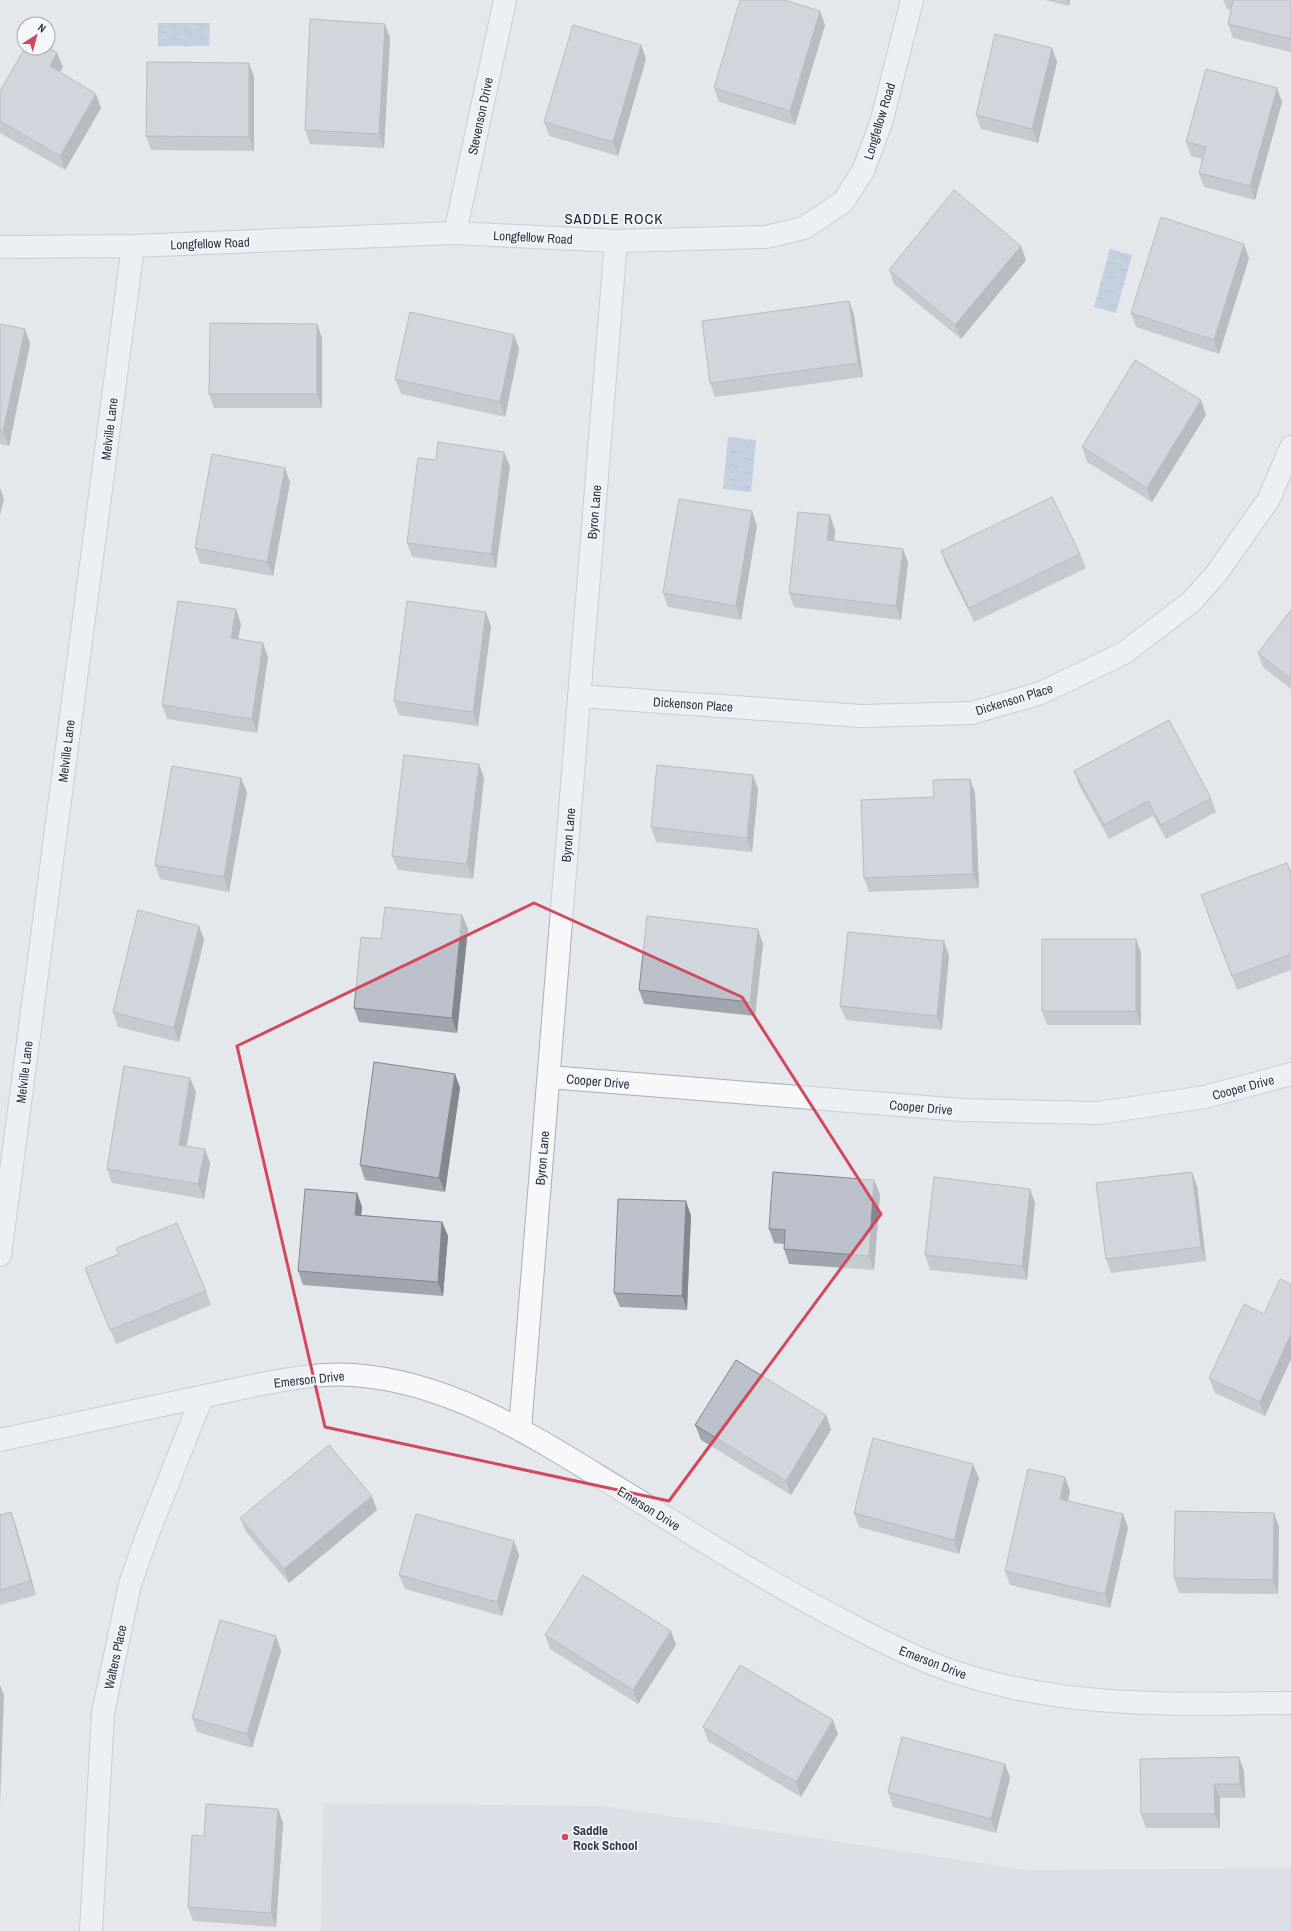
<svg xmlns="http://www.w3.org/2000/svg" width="1291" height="1931" font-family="'Archivo Narrow',sans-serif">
  <defs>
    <pattern id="water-ripples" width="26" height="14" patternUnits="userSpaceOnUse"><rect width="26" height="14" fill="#9fb4cc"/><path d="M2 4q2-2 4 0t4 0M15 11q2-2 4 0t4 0" fill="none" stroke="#8293a7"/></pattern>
  </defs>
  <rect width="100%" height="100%" fill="#e4e7ec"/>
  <path fill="#d2d6de" d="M323 1803 603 1806 1026 1870 1291 1868V1931H321Z"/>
  <g fill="url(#water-ripples)">
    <path d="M158 23H210L209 46H158Z"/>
    <path d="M1110 249 1132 255 1116 313 1094 307Z"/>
    <path d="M728 437 756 440 751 492 723 489Z"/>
  </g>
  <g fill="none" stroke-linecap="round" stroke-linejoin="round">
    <g stroke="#a9aeb7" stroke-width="24">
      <g id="minor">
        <path d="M455 233 505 0"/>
        <path d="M0 247 133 246 455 233 616 241 766 237 804 228 843 202 863 171 881 123 912 0"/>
        <path d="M579 696 861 716 972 713 1041 693 1124 653 1191 602 1216 574 1269 499 1291 447"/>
        <path d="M549 1077 962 1110 1098 1113 1205 1097 1291 1074"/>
        <path d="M0 1255 133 246"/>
        <path d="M520 1429 616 241"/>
        <path d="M0 1440C70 1425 140 1410 209 1395 254 1386 307 1372 353 1375 454 1382 539 1440 623 1491 697 1537 771 1584 849 1624 881 1641 915 1658 949 1670 1062 1709 1174 1704 1291 1703"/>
        <path d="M91 1931 103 1713 130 1584 148 1533 202 1397"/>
      </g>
    </g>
    <use href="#minor" stroke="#f7f8fa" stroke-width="22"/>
  </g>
  <g fill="#a1a5ae">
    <path d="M1045 0H1070L1069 6Z"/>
    <path d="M1223 0H1291V52L1233 38 1228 24 1231 10 1227 9Z"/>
    <path d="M385 24 390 38 384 148 310 144 305 130Z"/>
    <path d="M825 25 795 125 719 102 714 88Z"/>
    <path d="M641 45 646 59 618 156 549 136 544 122Z"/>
    <path d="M1052 48 1057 62 1038 143 981 129 976 115Z"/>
    <path d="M249 63 254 77V151L151 150 146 136Z"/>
    <path d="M63 67 60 72 101 108 65 170 0 133V91Z"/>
    <path d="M1282 102 1255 200 1204 187 1199 173 1202 159 1191 156 1186 142Z"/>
    <path d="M1249 258 1219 354 1136 327 1131 313Z"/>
    <path d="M1026 260 961 339 894 284 889 270Z"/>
    <path d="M849 301 854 315 863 377 715 397 710 383Z"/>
    <path d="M0 324 25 329 30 344 9 446 0 444Z"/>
    <path d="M514 335 519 349 505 417 401 394 395 379Z"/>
    <path d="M322 338V408H214L209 394Z"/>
    <path d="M1206 415 1152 502 1087 462 1082 447Z"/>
    <path d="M436 460 510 466 496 568 412 557 407 543Z"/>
    <path d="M290 482 273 576 200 563 195 548Z"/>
    <path d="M757 526 741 620 668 607 663 593Z"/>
    <path d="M835 530 834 541 908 563 901 620 794 607 789 593Z"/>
    <path d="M941 551 1080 554 1086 568 974 622 946 565Z"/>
    <path d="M1291 610V689L1263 667 1258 653Z"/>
    <path d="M241 624 238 639 268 657 257 733 167 719 162 705Z"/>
    <path d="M491 626 478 726 399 715 394 701Z"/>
    <path d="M1074 771 1211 798 1216 812 1166 839 1153 816 1109 839 1079 785Z"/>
    <path d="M241 778 247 792 229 892 160 879 155 865Z"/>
    <path d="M484 778 473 879 398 870 392 856Z"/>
    <path d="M970 779 975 793 979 888 869 892 864 878 934 797Z"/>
    <path d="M758 789 752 852 656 842 651 827Z"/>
    <path d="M1291 873V970L1237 990 1206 909Z"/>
    <path d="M462 915 468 929 457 1033 359 1022 354 1008 381 939Z"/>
    <path d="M199 926 204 940 179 1042 118 1027 113 1012Z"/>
    <path d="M944 941 949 956 942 1030 846 1020 840 1006Z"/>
    <path d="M763 944 755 1016 644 1004 639 990Z"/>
    <path d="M1141 953V1025H1047L1042 1011Z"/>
    <path d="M455 1074 460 1088 445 1192 365 1180 360 1165Z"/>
    <path d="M196 1092 187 1146 210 1163 204 1199 112 1183 107 1169Z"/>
    <path d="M1197 1186 1206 1261 1111 1273 1106 1259Z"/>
    <path d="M357 1193 362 1207 361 1215 442 1222 448 1236 443 1296 303 1285 298 1271Z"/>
    <path d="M880 1194 874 1270 789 1264 784 1249V1244L774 1243 769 1229Z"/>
    <path d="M686 1201 691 1216 687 1310 620 1307 614 1293Z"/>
    <path d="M1035 1203 1027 1280 930 1270 925 1255Z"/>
    <path d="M116 1248 206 1291 211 1305 116 1344 90 1282 85 1268 119 1254Z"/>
    <path d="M1291 1284V1359L1265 1416 1215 1393 1209 1378 1264 1314Z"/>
    <path d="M826 1415 831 1430 791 1495 701 1440 695 1425Z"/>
    <path d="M979 1478 959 1554 859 1527 854 1513Z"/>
    <path d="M1070 1491 1068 1501 1123 1514 1128 1528 1110 1608 1010 1585 1005 1571Z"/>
    <path d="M377 1510 289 1583 246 1532 240 1518Z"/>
    <path d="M11 1512 16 1526 36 1595 0 1605V1515Z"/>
    <path d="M1279 1527 1278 1594 1179 1593 1174 1578Z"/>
    <path d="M514 1541 519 1555 502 1616 405 1589 399 1575Z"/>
    <path d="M545 1635 676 1645 638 1704 550 1649Z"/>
    <path d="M276 1636 281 1651 252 1748 197 1732 192 1718Z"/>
    <path d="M703 1727 838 1734 801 1797 708 1741Z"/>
    <path d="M1239 1757 1244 1772 1245 1798H1220V1828H1146L1141 1814Z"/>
    <path d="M1005 1764 1010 1778 996 1833 893 1807 888 1792Z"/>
    <path d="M278 1809 283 1823 276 1927 193 1921 188 1907 204 1836Z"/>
  </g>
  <g fill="#83868d">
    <path d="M1067 0H1070L1069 6Z"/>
    <path d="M820 11 825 25 795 125 790 111Z"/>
    <path d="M385 24 390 38 384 148 379 134Z"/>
    <path d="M641 45 646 59 618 156 613 142Z"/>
    <path d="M1052 48 1057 62 1038 143 1032 129Z"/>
    <path d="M57 53 63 67 55 80 50 66Z"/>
    <path d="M249 63 254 77V151L249 137Z"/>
    <path d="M1277 88 1282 102 1255 200 1250 186Z"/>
    <path d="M96 94 101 108 65 170 60 156Z"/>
    <path d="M1244 244 1249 258 1219 354 1214 340Z"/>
    <path d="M1021 246 1026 260 961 339 955 325Z"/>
    <path d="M849 301 854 315 863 377 858 363Z"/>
    <path d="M317 324 322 338V408L317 394Z"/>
    <path d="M25 329 30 344 9 446 3 431Z"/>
    <path d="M514 335 519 349 505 417 500 402Z"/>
    <path d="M1201 400 1206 415 1152 502 1147 488Z"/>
    <path d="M504 452 510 466 496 568 491 554Z"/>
    <path d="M285 468 290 482 273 576 267 562Z"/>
    <path d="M0 488 4 499 0 515Z"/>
    <path d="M752 511 757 526 741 620 736 606Z"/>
    <path d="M830 515 835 530 833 554 827 540Z"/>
    <path d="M903 549 908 563 901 620 896 606Z"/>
    <path d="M236 609 241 624 236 652 231 638Z"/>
    <path d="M486 612 491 626 478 726 473 712Z"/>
    <path d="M263 643 268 657 257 733 252 719Z"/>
    <path d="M479 764 484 778 473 879 467 864Z"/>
    <path d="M753 775 758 789 752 852 747 838Z"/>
    <path d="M241 778 247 792 229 892 224 877Z"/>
    <path d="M970 779 975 793 979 888 973 874Z"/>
    <path d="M462 915 468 929 457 1033 452 1018Z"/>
    <path d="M199 926 204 940 179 1042 174 1028Z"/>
    <path d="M758 929 763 944 755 1016 750 1002Z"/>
    <path d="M1136 939 1141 953V1025L1136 1011Z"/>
    <path d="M944 941 949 956 942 1030 937 1016Z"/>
    <path d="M455 1074 460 1088 445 1192 439 1178Z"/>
    <path d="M190 1078 196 1092 184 1159 179 1145Z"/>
    <path d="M205 1149 210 1163 204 1199 198 1184Z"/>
    <path d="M1192 1172 1197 1186 1206 1261 1201 1247Z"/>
    <path d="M874 1180 880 1194 874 1270 869 1256Z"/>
    <path d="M1030 1189 1035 1203 1027 1280 1022 1266Z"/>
    <path d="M357 1193 362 1207 360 1229 355 1215Z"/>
    <path d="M686 1201 691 1216 687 1310 682 1296Z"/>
    <path d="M442 1222 448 1236 443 1296 438 1282Z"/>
    <path d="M1291 1334V1359L1265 1416 1260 1402Z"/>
    <path d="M826 1415 831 1430 791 1495 786 1481Z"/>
    <path d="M973 1464 979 1478 959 1554 954 1540Z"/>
    <path d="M1065 1477 1070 1491 1065 1513 1060 1499Z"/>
    <path d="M372 1496 377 1510 289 1583 284 1569Z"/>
    <path d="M11 1512 16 1526 36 1595 31 1581Z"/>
    <path d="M1274 1513 1279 1527 1278 1594 1273 1580Z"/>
    <path d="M1123 1514 1128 1528 1110 1608 1105 1594Z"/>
    <path d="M514 1541 519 1555 502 1616 497 1602Z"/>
    <path d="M671 1631 676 1645 638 1704 633 1690Z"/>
    <path d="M276 1636 281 1651 252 1748 247 1734Z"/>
    <path d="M0 1685 4 1695 0 1805Z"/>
    <path d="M833 1720 838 1734 801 1797 796 1782Z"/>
    <path d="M1239 1757 1244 1772 1245 1798 1240 1784Z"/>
    <path d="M1005 1764 1010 1778 996 1833 991 1819Z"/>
    <path d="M1214 1784 1220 1798V1828L1215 1814Z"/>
    <path d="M278 1809 283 1823 276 1927 271 1913Z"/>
  </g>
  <g fill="#bbc0ca" stroke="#83868d">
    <path d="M740 0H784L820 11 790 111 714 88Z"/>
    <path d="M1233 0H1291V39L1228 24Z"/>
    <path d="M310 19 385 24 379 134 305 130Z"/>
    <path d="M573 25 641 45 613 142 544 122Z"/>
    <path d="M995 34 1052 48 1032 129 976 115Z"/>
    <path d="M48 47 57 53 50 66 96 94 60 156 0 121V91L25 48H48Z"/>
    <path d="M147 62 249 63V137L146 136Z"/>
    <path d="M1206 69 1277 88 1250 186 1199 173 1206 147 1186 142Z"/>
    <path d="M954 190 1021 246 955 325 889 270Z"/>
    <path d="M1161 217 1244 244 1214 340 1131 313Z"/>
    <path d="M849 301 858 363 710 383 702 321Z"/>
    <path d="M410 312 514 335 500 402 395 379Z"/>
    <path d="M210 323 317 324V394H209Z"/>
    <path d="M0 324 25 329 3 431H0Z"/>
    <path d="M1135 360 1201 400 1147 488 1082 447Z"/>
    <path d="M438 442 504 452 491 554 407 543 418 458 436 460Z"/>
    <path d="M212 454 285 468 267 562 195 548Z"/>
    <path d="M1052 497 1080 554 969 608 941 551Z"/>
    <path d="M679 499 752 511 736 606 663 593Z"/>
    <path d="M798 512 830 515 827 540 903 549 896 606 789 593Z"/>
    <path d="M178 601 236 609 231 638 263 643 252 719 162 705Z"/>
    <path d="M407 601 486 612 473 712 394 701Z"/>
    <path d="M1291 610V679L1258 653Z"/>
    <path d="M1169 720 1211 798 1161 825 1148 801 1104 825 1074 771Z"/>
    <path d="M404 755 479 764 467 864 392 856Z"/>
    <path d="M657 765 753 775 747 838 651 827Z"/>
    <path d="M172 766 241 778 224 877 155 865Z"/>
    <path d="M970 779 973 874 864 878 861 800 934 797 933 780Z"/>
    <path d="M1287 863 1291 873V954L1232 976 1201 895Z"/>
    <path d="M385 907 462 915 452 1018 354 1008 361 937 381 939Z"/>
    <path d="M138 910 199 926 174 1028 113 1012Z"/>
    <path d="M647 916 758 929 750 1002 639 990Z"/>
    <path d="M848 932 944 941 937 1016 840 1006Z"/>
    <rect x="1042" y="939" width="94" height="72"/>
    <path d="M374 1062 455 1074 439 1178 360 1165Z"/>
    <path d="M124 1066 190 1078 179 1145 205 1149 198 1184 107 1169Z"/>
    <path d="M773 1172 874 1180 869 1256 784 1249 785 1230 769 1229Z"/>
    <path d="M1192 1172 1201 1247 1106 1259 1096 1183Z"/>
    <path d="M934 1177 1030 1189 1022 1266 925 1255Z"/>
    <path d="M305 1189 357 1193 355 1215 442 1222 438 1282 298 1271Z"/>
    <path d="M618 1199 686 1201 682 1296 614 1293Z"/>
    <path d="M177 1223 206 1291 110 1330 85 1268 119 1254 116 1248Z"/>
    <path d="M1280 1279 1291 1284V1334L1260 1402 1209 1378 1244 1304 1264 1314Z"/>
    <path d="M736 1360 826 1415 786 1481 695 1425Z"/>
    <path d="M873 1438 973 1464 954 1540 854 1513Z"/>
    <path d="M329 1445 372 1496 284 1569 240 1518Z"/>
    <path d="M1028 1469 1065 1477 1060 1499 1123 1514 1105 1594 1005 1571Z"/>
    <path d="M1175 1511 1274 1513 1273 1580 1174 1578Z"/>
    <path d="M11 1512 31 1581 0 1590V1515Z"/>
    <path d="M416 1514 514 1541 497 1602 399 1575Z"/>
    <path d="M583 1575 671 1631 633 1690 545 1635Z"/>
    <path d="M220 1620 276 1636 247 1734 192 1718Z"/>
    <path d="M740 1665 833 1720 796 1782 703 1727Z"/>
    <path d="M902 1737 1005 1764 991 1819 888 1792Z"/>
    <path d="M1239 1757 1240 1784H1214L1215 1814H1141L1140 1759Z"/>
    <path d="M206 1804 278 1809 271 1913 188 1907 192 1835 204 1836Z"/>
  </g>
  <path d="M0 0H1291V1931H0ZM534 903 742 997 881 1214 669 1501 325 1427 237 1046Z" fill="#e4e7ec" fill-opacity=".55" fill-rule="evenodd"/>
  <path fill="none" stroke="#d1495b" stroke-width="3" stroke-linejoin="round" d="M534 903 742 997 881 1214 669 1501 325 1427 237 1046Z"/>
  <circle fill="#d1495b" stroke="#f4f6f9" stroke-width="1.5" cx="565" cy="1837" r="4"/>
  <g text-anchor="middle" stroke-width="3.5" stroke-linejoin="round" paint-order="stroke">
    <g font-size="13" fill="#2b3445" stroke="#f4f6f9">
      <text transform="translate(480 116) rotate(-78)" y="5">Stevenson Drive</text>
      <text transform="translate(879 121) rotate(-73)" y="5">Longfellow Road</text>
      <text transform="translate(533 237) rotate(3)" y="5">Longfellow Road</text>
      <text transform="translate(210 243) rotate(-2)" y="5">Longfellow Road</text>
      <text transform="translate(109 429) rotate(-83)" y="5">Melville Lane</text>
      <text transform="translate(594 512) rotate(-85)" y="5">Byron Lane</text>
      <text transform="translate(1014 699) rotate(-17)" y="5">Dickenson Place</text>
      <text transform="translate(693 704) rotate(4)" y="5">Dickenson Place</text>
      <text transform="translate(66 751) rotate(-83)" y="5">Melville Lane</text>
      <text transform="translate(568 835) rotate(-85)" y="5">Byron Lane</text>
      <text transform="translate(24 1072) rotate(-83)" y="5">Melville Lane</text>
      <text transform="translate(598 1081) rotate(5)" y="5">Cooper Drive</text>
      <text transform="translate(1243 1087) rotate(-15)" y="5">Cooper Drive</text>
      <text transform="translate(921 1107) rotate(5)" y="5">Cooper Drive</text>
      <text transform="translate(542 1158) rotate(-85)" y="5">Byron Lane</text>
      <text transform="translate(309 1379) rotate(-6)" y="5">Emerson Drive</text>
      <text transform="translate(649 1508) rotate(32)" y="5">Emerson Drive</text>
      <text transform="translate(115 1657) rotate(-78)" y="5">Walters Place</text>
      <text transform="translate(933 1662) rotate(21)" y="5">Emerson Drive</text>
    </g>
    <g font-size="13" font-weight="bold" fill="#2b3445" stroke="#f4f6f9" text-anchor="start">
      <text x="573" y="1835">Saddle<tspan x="573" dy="15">Rock School</tspan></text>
    </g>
    <g font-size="15" letter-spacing="1" fill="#1d2536" stroke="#f4f6f9">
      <text x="614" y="224">SADDLE ROCK</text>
    </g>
  </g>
  <g transform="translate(36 36) rotate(36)"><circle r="19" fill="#f4f6f9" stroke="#a4a8b1"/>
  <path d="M0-3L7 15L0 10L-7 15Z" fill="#d1495b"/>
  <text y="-6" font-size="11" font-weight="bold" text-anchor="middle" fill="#2b3445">N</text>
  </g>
</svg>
